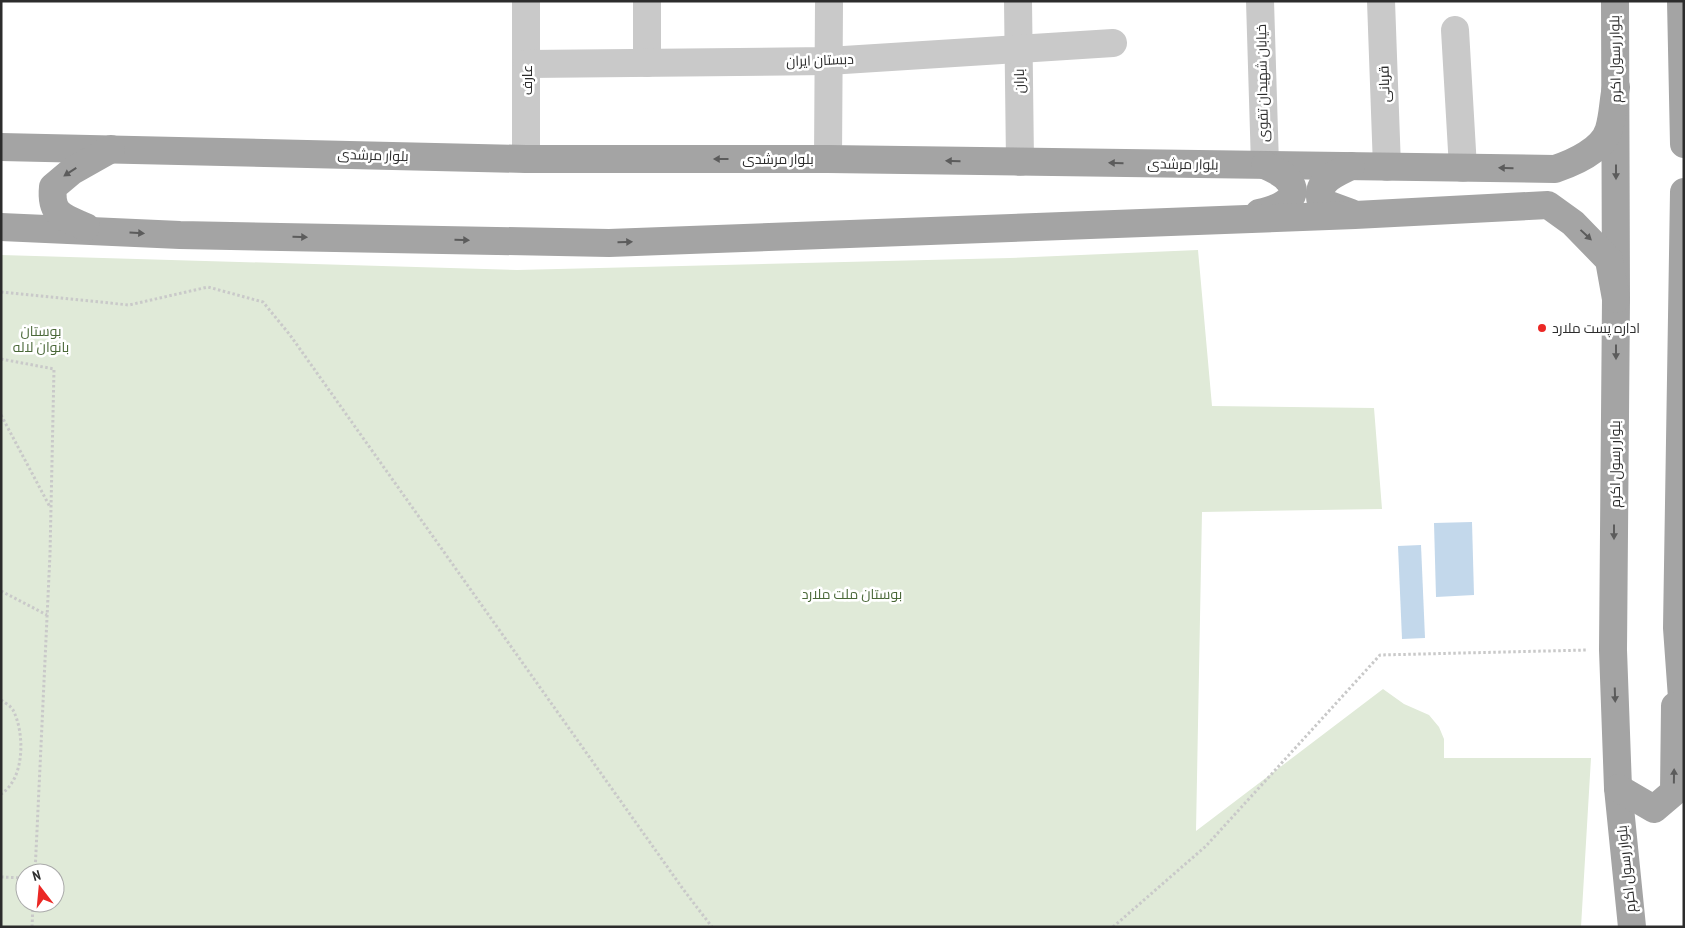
<svg xmlns="http://www.w3.org/2000/svg" width="1685" height="928" font-family="'PT Sans Narrow',Cairo,sans-serif">
  <rect width="100%" height="100%" fill="#fff"/>
  <path fill="#e0ead8" fill-rule="evenodd" d="M1198 250 1212 406 1374 408 1382 509 1202 512 1196 831 1383 689 1404 704 1429 715 1439 727 1444 739V758H1591L1581 927H1V255L517 270 1010 258ZM25 873H55V903H25Z"/>
  <g fill="#c3d8eb">
    <path d="M1472 522 1474 595 1436 597 1434 523Z"/>
    <path d="M1421 545 1425 638 1402 639 1398 546Z"/>
  </g>
  <g fill="none" stroke-linecap="round" stroke-linejoin="round">
    <g stroke="#c9c9c9" stroke-width="3" stroke-dasharray="2.5 2.5" stroke-linecap="butt">
      <path d="M1 292 129 305 208 287 263 302 290 335 683 889 712 927"/>
      <path d="M1 359 54 369 50 554 35 873"/>
      <path d="M1 415 50 507"/>
      <path d="M1 591 47 615"/>
      <path d="M1 700C5 703 11 706 13 710 25 733 25 779 1 794"/>
      <path d="M1 877 25 878"/>
      <path d="M32 927 33 903"/>
      <path d="M1113 927 1206 846 1380 655 1587 650"/>
    </g>
    <g stroke="#c9c9c9" stroke-width="28">
      <path d="M526 1V159"/>
      <path d="M647 1V63"/>
      <path d="M1018 1 1020 162"/>
      <path d="M1260 1 1265 165"/>
      <path d="M1381 1 1387 167"/>
      <path d="M1455 30 1463 168"/>
      <path d="M527 64 828 61 1113 43"/>
      <path d="M828 159 829 4"/>
    </g>
    <g stroke="#a4a4a4" stroke-width="28">
      <path d="M1615 1 1616 299 1613 650 1618 788 1632 927"/>
      <path d="M1681 1 1684 144"/>
      <path d="M1 147 526 159H828L1555 169C1573 163 1603 150 1609 129 1613 116 1613 101 1616 87"/>
      <path d="M1684 192 1677 628 1684 726"/>
      <path d="M1259 213C1273 210 1305 200 1288 180 1283 173 1272 169 1265 165"/>
      <path d="M1351 213 1321 202C1315 181 1335 174 1351 166"/>
      <path d="M1 227 180 235 609 243 1355 215 1548 205 1573 223 1609 260 1616 299"/>
      <path d="M86 227C63 217 50 215 53 187L72 171 111 149"/>
      <path d="M1618 788 1654 809 1674 792 1675 706"/>
    </g>
  </g>
  <defs><path id="oneway-solid" d="M-6-.8H1V-3.2L6.5 0L1 3.2V.8H-6Z" transform="scale(1.25)"/></defs>
  <g fill="#5c5c5c">
    <use href="#oneway-solid" transform="translate(721 159) rotate(180)"/>
    <use href="#oneway-solid" transform="translate(953 161) rotate(-179)"/>
    <use href="#oneway-solid" transform="translate(1116 163) rotate(-179)"/>
    <use href="#oneway-solid" transform="translate(1506 168) rotate(-179)"/>
    <use href="#oneway-solid" transform="translate(70 172) rotate(147)"/>
    <use href="#oneway-solid" transform="translate(1616 172) rotate(90)"/>
    <use href="#oneway-solid" transform="translate(137 233) rotate(3)"/>
    <use href="#oneway-solid" transform="translate(1586 235) rotate(43)"/>
    <use href="#oneway-solid" transform="translate(300 237) rotate(1)"/>
    <use href="#oneway-solid" transform="translate(462 240) rotate(1)"/>
    <use href="#oneway-solid" transform="translate(625 242) rotate(-2)"/>
    <use href="#oneway-solid" transform="translate(1616 352) rotate(90)"/>
    <use href="#oneway-solid" transform="translate(1614 532) rotate(90)"/>
    <use href="#oneway-solid" transform="translate(1615 695) rotate(88)"/>
    <use href="#oneway-solid" transform="translate(1674 776) rotate(-89)"/>
  </g>
  <circle fill="#eb2825" stroke="#fff" stroke-width="2" cx="1542" cy="328" r="5"/>
  <g text-anchor="middle" stroke-width="5" stroke-linejoin="round" paint-order="stroke">
    <g font-size="14" fill="#2c2c2c" stroke="#fff">
      <text transform="translate(1615 59) rotate(-91)" y="5">بلوار رسول اکرم</text>
      <text transform="translate(820 60) rotate(-2)" y="5">دبستان ایران</text>
      <text transform="translate(527 80) rotate(-90)" y="5">عارف</text>
      <text transform="translate(1019 81) rotate(-91)" y="5">باران</text>
      <text transform="translate(1262 83) rotate(-91)" y="5">خیابان شهیدان تقوی</text>
      <text transform="translate(1384 84) rotate(-92)" y="5">قربانی</text>
      <text transform="translate(373 155) rotate(2)" y="5">بلوار مرشدی</text>
      <text x="778" y="164">بلوار مرشدی</text>
      <text transform="translate(1183 164) rotate(1)" y="5">بلوار مرشدی</text>
      <text transform="translate(1615 464) rotate(-90)" y="5">بلوار رسول اکرم</text>
      <text transform="translate(1626 869) rotate(-96)" y="5">بلوار رسول اکرم</text>
    </g>
    <g font-size="14" fill="#2c2c2c" stroke="#fff" text-anchor="start">
      <text x="1552" y="333">اداره پست ملارد</text>
    </g>
    <g font-size="14" fill="#4a6838" stroke="#fff">
      <text x="41" y="336">بوستان<tspan x="41" dy="16">بانوان لاله</tspan></text>
      <text x="852" y="599">بوستان ملت ملارد</text>
    </g>
  </g>
  <rect width="1685" height="928" fill="none" stroke="#2c2c2c" stroke-width="5"/>
  <g transform="translate(40 888) rotate(344)"><circle r="24" fill="#ffffff" stroke="#ababab"/>
  <path d="M0-4L9 19L0 12L-9 19Z" fill="#eb2825"/>
  <text y="-8" font-size="14" font-weight="bold" text-anchor="middle" fill="#2c2c2c">N</text>
  </g>
</svg>
